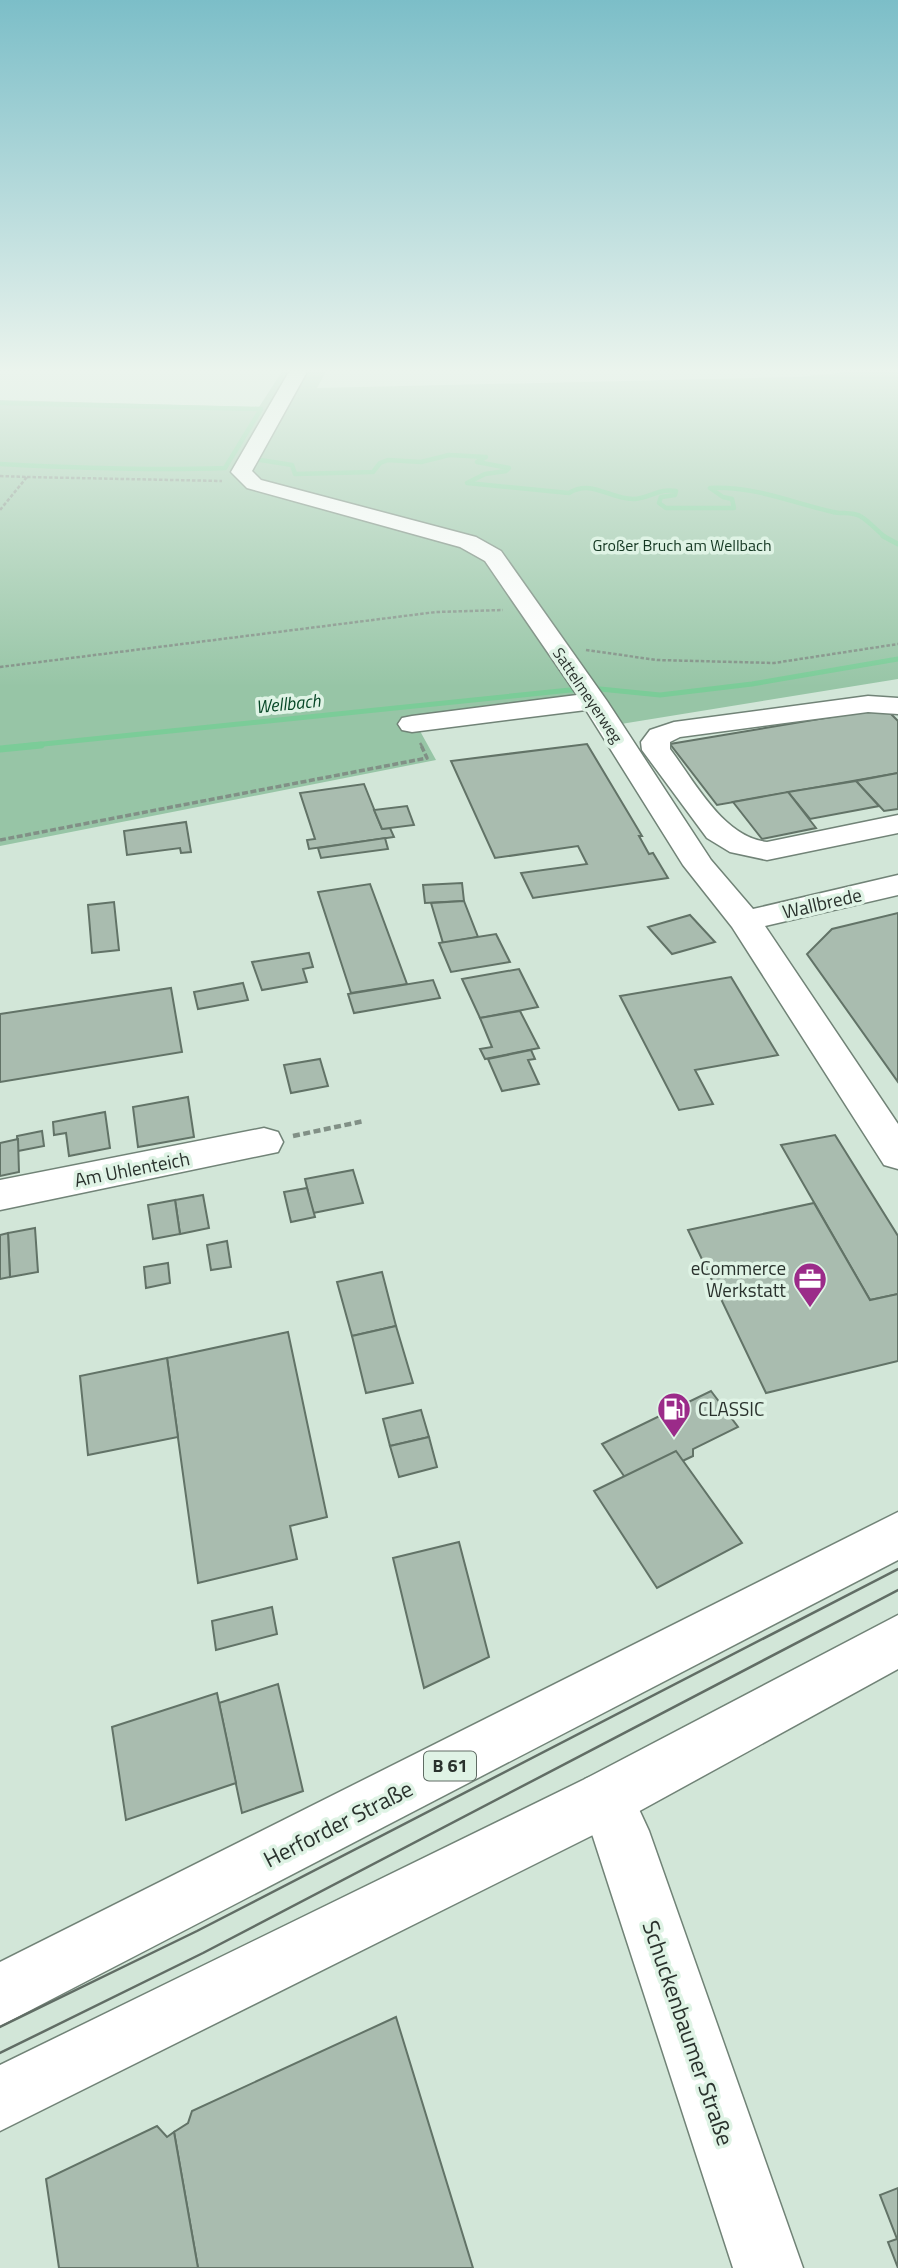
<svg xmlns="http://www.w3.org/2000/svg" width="898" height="2268" font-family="'Titillium Web',sans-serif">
  <rect width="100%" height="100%" fill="#d2e6d8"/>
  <path fill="#97c5a6" d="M283 370H294L270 411 282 412 307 370H327L317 388 798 377 868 370H898V679L621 724 585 706 420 731 436 760 0 846V400L259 407Z"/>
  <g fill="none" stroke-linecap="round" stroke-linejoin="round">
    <g stroke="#7bcc98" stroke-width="4.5">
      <path d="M0 403 261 409 225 468C150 471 75 468 0 464"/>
      <path d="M254 459 292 465 295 474 373 472 380 463 388 460 421 462 449 455 486 457 477 462 509 468 506 471 485 474 467 483 569 493C592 479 609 499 633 499 650 499 657 488 676 491L675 495 661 497 659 503 666 508H734L732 499 723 497 710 488C755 486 790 502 833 512 841 514 853 512 860 516 869 521 877 531 885 537"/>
    </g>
    <g stroke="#7bcc98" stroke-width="5">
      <path d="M883 536 898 544"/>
      <path d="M600 689 660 695 752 684 898 659"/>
      <path d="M24 746 580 689"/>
    </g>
    <path stroke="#7bcc98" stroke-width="7" d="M0 749 41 745"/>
  </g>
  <g fill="#a9bcaf" stroke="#627367" stroke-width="2">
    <path d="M885 708 898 721V773L717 805 670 744Z"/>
    <path d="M587 744 642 836H639L649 854 653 853 668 878 533 898 521 873 587 864 578 846 495 858 451 761Z"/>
    <path d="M898 773V809L884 811 856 781Z"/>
    <path d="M856 781 879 806 810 819 788 792Z"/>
    <path d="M364 784 382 829 390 828 394 837 309 849 307 840 315 839 300 793Z"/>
    <path d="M788 792 816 828 762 839 733 802Z"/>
    <path d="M407 806 414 825 382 829 374 810Z"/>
    <path d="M186 822 191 852 181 853 180 848 127 855 124 831Z"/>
    <path d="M385 838 388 849 321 858 318 848Z"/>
    <path d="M462 883 464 901 425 903 423 885Z"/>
    <path d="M370 884 407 984 351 993 318 892Z"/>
    <path d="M464 901 478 937 443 943 431 903Z"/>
    <path d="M114 902 119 950 92 953 88 905Z"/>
    <path d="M898 913V1082L807 954 832 929Z"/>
    <path d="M690 915 715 942 672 954 648 927Z"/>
    <path d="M496 934 510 962 451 972 439 943Z"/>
    <path d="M309 953 313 967 303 969 307 982 262 990 252 962Z"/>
    <path d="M519 969 538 1007 480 1018 462 979Z"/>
    <path d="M731 977 778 1055 695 1070 713 1104 679 1110 620 996Z"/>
    <path d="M433 980 440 998 354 1013 348 994Z"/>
    <path d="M243 983 248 1000 198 1009 194 992Z"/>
    <path d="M171 988 182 1052 0 1082V1014Z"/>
    <path d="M520 1011 539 1048 485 1059 480 1049 492 1047 480 1018Z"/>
    <path d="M531 1050 535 1059 528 1060 539 1084 502 1091 488 1059Z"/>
    <path d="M320 1059 328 1086 291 1093 284 1065Z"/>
    <path d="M188 1097 194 1137 138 1147 133 1107Z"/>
    <path d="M105 1112 110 1148 69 1156 66 1133 54 1135 53 1122Z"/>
    <path d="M42 1131 44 1146 18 1151 17 1136Z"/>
    <path d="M835 1135 898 1236V1294L870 1300 781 1145Z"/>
    <path d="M18 1139 19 1172 0 1176V1143Z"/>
    <path d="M353 1170 363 1203 313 1213 305 1179Z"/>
    <path d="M307 1188 315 1217 291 1222 284 1192Z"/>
    <path d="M203 1195 209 1228 180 1234 175 1200Z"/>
    <path d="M175 1200 180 1234 153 1239 148 1205Z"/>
    <path d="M814 1203 870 1300 898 1294V1361L766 1393 688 1230Z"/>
    <path d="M35 1228 38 1272 10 1277 8 1233Z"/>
    <path d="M8 1233 10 1277 0 1279V1235Z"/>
    <path d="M227 1241 231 1267 211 1270 207 1245Z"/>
    <path d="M168 1263 170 1283 146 1288 144 1267Z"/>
    <path d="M382 1272 396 1326 352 1336 337 1282Z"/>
    <path d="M396 1326 413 1383 366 1393 352 1336Z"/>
    <path d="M288 1332 327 1517 290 1526 297 1559 198 1583 167 1358Z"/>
    <path d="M167 1358 178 1437 88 1455 80 1376Z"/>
    <path d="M711 1391 738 1427 693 1449V1456L634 1484 628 1482 602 1444Z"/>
    <path d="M421 1410 429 1437 390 1446 383 1419Z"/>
    <path d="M429 1437 437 1467 399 1477 390 1446Z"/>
    <path d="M676 1451 742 1543 657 1588 594 1491Z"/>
    <path d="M459 1542 489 1657 424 1688 393 1558Z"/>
    <path d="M272 1607 277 1634 216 1650 212 1621Z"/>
    <path d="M278 1684 303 1791 242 1813 219 1703Z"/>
    <path d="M217 1693 236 1783 126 1820 112 1727Z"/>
    <path d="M396 2017 473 2268H198L174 2132 188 2123 192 2111Z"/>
    <path d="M157 2126 167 2137 174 2132 198 2268H59L46 2179Z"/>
    <path d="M898 2188V2268L888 2242 897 2239 880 2195Z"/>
  </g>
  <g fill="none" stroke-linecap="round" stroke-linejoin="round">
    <g stroke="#718377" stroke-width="3">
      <g id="minor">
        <path d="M290 370H308L252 471 261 480 476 537 501 551 607 701 711 860 753 909 898 875V895L765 926 898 1124V1169L884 1165 732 927 683 865 586 710 412 732 402 730 398 724 402 718 412 716 577 695 485 561 460 547 247 488 231 472Z"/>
        <path d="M868 696 898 698V714L868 712 680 737 670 742V749C695 782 723 837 767 842L898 815V833L767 860 730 852 707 838 642 750 641 742 650 730 674 722Z"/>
        <path d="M264 1128 278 1132 283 1142 278 1152 0 1210V1180Z"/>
        <path d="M605 1771 625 1779 649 1831 803 2268H733L593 1837 577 1799 585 1779Z"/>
      </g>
    </g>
    <g stroke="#718377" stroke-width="3">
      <g id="major">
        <path d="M898 1512V1560L0 2026V1962Z"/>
        <path d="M898 1615V1669L625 1819 0 2131V2065L585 1779Z"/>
      </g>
    </g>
    <g stroke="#819086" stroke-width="2.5" stroke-dasharray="3.5 2" stroke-linecap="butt">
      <path d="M0 476 27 477 0 510"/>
      <path d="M27 477 222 481"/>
      <path d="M586 650 657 660 774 663 898 644"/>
      <path d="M0 667 436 612 503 610"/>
      <path d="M420 743 422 746"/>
    </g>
    <path stroke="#819086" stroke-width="3.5" stroke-dasharray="6 2.5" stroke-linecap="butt" d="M0 840 427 758 421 745"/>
    <path stroke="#819086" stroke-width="4.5" stroke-dasharray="7 3.5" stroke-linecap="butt" d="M293 1136 364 1121"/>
    <use href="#minor" fill="#fff" fill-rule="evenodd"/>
    <use href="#major" fill="#fff" fill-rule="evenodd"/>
    <g stroke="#616d65" stroke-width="2.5">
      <path d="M0 2027 197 1931 898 1569"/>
      <path d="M0 2053 203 1953 898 1590"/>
    </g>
  </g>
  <linearGradient id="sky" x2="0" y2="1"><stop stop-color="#7cbec8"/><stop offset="0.54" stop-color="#ebf4ed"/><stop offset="1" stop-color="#ebf4ed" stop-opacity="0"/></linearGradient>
  <rect width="898" height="687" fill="url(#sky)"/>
  <defs>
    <g id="office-pin" transform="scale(1.75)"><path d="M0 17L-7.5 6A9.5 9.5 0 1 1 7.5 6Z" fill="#9b2b89" stroke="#dff3e5"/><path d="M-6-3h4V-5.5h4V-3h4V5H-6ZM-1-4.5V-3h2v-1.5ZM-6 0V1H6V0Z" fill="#fff"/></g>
    <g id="fuel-pin" transform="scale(1.75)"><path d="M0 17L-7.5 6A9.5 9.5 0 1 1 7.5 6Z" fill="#9b2b89" stroke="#dff3e5"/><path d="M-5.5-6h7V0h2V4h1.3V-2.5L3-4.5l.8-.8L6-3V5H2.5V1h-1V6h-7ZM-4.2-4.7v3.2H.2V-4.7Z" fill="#fff"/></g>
  </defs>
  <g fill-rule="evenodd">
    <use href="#office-pin" x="810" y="1279"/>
    <use href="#fuel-pin" x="674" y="1409"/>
  </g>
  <g text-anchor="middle" stroke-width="7" stroke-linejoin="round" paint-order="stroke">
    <g font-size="16" fill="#143722" stroke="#dff3e5">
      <text x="682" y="551">Großer Bruch am Wellbach</text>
    </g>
    <g font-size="16" fill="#2a322d" stroke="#dff3e5">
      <text transform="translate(588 695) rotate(56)" y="6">Sattelmeyerweg</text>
    </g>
    <g font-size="18" font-style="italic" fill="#064726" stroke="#dff3e5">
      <text transform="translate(288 704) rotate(-6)" y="6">Wellbach</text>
    </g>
    <rect fill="#dff3e5" stroke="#606c64" stroke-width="2" x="424" y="1751.5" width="52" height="29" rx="5"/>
    <g font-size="18" font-weight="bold" fill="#2a322d">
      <text x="450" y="1772">B 61</text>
    </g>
    <g font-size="19" fill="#2a322d" stroke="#dff3e5">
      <text transform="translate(822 903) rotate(-13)" y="7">Wallbrede</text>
      <text transform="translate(132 1169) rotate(-11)" y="7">Am Uhlenteich</text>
    </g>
    <g font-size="19" fill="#2a322d" stroke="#dff3e5" text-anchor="end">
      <text x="786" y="1275">eCommerce<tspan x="786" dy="22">Werkstatt</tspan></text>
      <text x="698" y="1416" text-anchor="start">CLASSIC</text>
    </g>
    <g font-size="23" fill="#2a322d" stroke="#dff3e5">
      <text transform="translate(338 1824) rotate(-27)" y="8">Herforder Straße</text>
      <text transform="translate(688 2033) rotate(71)" y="8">Schuckenbaumer Straße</text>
    </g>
  </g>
</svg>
